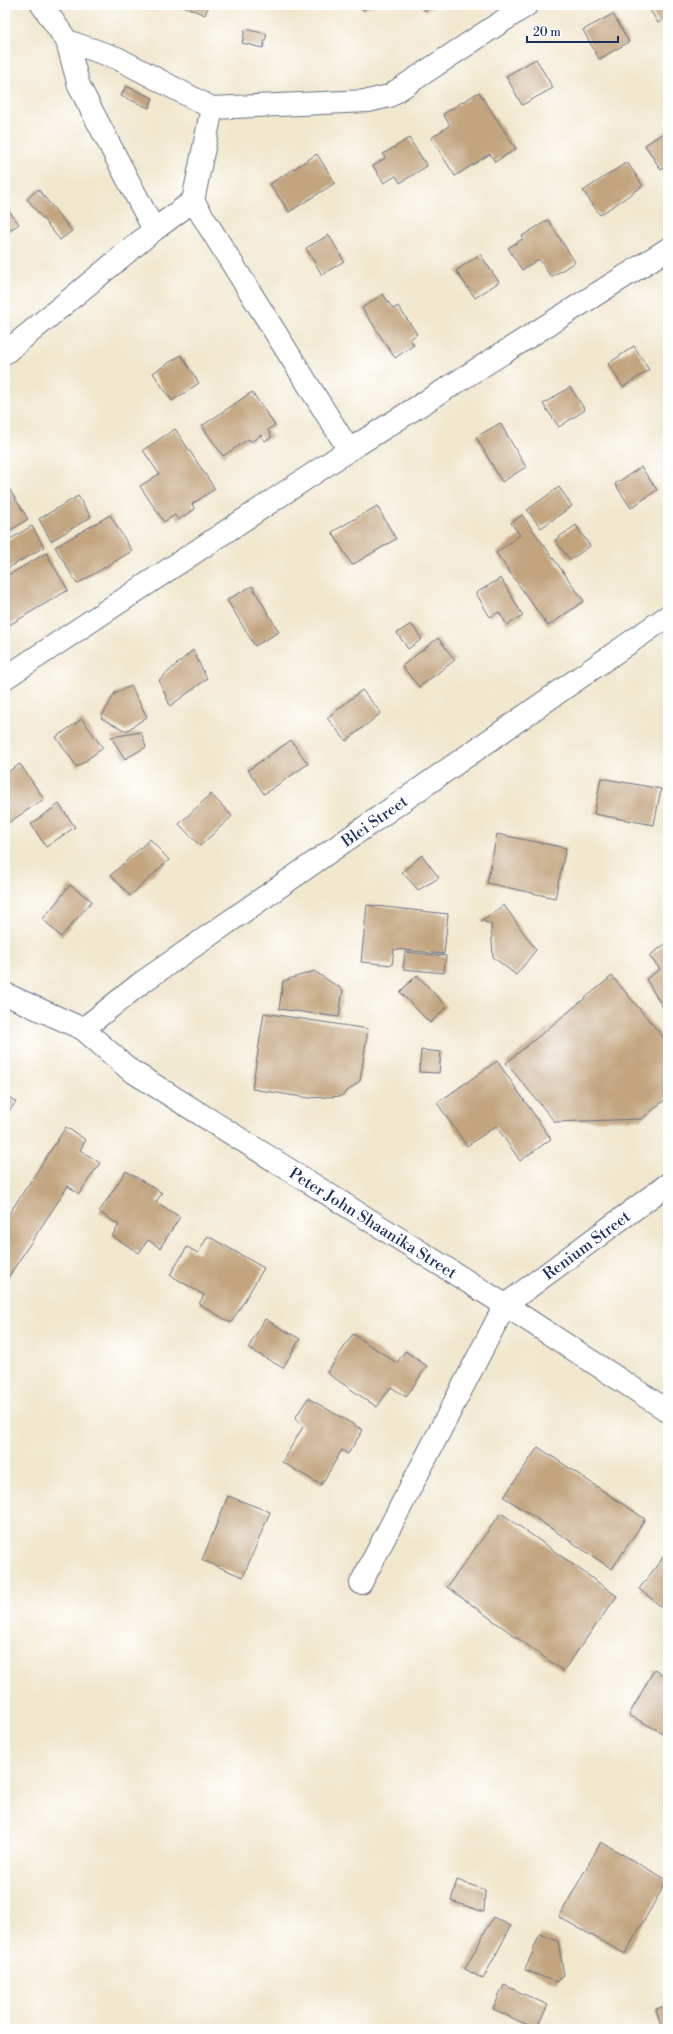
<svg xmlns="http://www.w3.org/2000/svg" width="673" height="2034" font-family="'Libre Bodoni',serif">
  <rect width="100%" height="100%" fill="#fff"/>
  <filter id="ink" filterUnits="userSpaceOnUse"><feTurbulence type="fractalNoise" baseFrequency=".025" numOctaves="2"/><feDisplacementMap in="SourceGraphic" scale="8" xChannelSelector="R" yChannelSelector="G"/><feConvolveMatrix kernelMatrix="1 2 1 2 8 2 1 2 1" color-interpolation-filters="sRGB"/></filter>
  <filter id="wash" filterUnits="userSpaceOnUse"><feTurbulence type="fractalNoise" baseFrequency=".012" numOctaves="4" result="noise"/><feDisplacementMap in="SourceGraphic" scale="16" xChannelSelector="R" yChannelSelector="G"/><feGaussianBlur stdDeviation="0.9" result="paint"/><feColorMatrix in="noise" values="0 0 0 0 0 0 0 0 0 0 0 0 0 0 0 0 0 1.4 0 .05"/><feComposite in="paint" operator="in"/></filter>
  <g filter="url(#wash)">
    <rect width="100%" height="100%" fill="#f1e7cd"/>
    <g id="blocks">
      <g fill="#c2a47f">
        <path d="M181 5H209L205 15Z"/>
        <path d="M360 5H372L363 10Z"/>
        <path d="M421 5H436L425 11Z"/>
        <path d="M647 5H668V16L658 23Z"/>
        <path d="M613 14 629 42 599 59 583 30Z"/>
        <path d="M245 29 267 34 263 48 242 43Z"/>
        <path d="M536 59 553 88 522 105 506 76Z"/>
        <path d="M126 86 153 98 149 108 121 96Z"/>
        <path d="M479 92 516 149 495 162 490 154 455 176 431 138 450 125 443 114Z"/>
        <path d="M668 130V166L661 170 645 145Z"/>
        <path d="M409 138 427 166 400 183 396 176 384 183 373 166 385 158 383 154Z"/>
        <path d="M317 154 335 183 289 212 270 184Z"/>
        <path d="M627 162 643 186 600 215 583 191Z"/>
        <path d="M38 189 72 231 60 240 27 199Z"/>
        <path d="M5 206 19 224 5 234Z"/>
        <path d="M548 220 575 262 551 277 539 259 522 270 508 248 524 238 522 236Z"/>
        <path d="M329 235 344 261 322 275 306 248Z"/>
        <path d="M480 254 499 282 475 298 456 271Z"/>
        <path d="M383 294 393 309 398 306 417 334 410 339 414 345 395 358 362 308Z"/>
        <path d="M634 346 649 370 623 387 608 364Z"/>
        <path d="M181 355 199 383 172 401 153 373Z"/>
        <path d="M570 387 585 410 559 427 543 404Z"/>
        <path d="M252 392 275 425 268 430 272 437 265 441 261 435 251 442 249 439 223 456 202 426Z"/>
        <path d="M500 423 526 467 502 482 476 437Z"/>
        <path d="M175 429 215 489 192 504 195 509 178 520 175 515 164 522 140 486 159 474 143 450Z"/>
        <path d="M641 467 657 490 631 508 615 484Z"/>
        <path d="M5 482 28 519 8 532 5 528Z"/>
        <path d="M559 487 572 506 541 528 527 510Z"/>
        <path d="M78 496 91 517 51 541 39 519Z"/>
        <path d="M377 506 396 539 352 565 332 532Z"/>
        <path d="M110 515 132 551 77 584 55 547Z"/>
        <path d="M522 515 584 601 548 626 496 553 520 535 511 523Z"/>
        <path d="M576 525 590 546 570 560 555 540Z"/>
        <path d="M32 526 44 547 5 570V542Z"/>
        <path d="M46 553 68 590 6 627 5 577Z"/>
        <path d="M501 578 523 616 507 625 499 612 490 617 476 593Z"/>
        <path d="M252 586 279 632 255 646 227 600Z"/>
        <path d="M411 624 422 639 408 649 397 633Z"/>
        <path d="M438 638 455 660 419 687 402 666Z"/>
        <path d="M193 650 207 679 170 706 159 680Z"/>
        <path d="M131 686 147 717 126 731 101 718 115 693Z"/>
        <path d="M362 690 381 713 346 741 327 718Z"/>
        <path d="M82 719 103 748 77 767 56 737Z"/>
        <path d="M141 732 146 747 125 759 111 737Z"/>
        <path d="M291 740 308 764 264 794 248 770Z"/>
        <path d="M20 764 44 799 8 823 5 819V774Z"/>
        <path d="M601 778 661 789 654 825 594 814Z"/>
        <path d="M211 794 232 816 200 846 179 824Z"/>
        <path d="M59 804 75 827 46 847 31 824Z"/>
        <path d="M497 834 566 848 555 898 487 883Z"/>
        <path d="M150 839 169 860 130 896 111 875Z"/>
        <path d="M422 855 439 878 418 890 402 872Z"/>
        <path d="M70 885 92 901 61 937 43 919Z"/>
        <path d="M367 905 448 914 444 954 394 949 392 965 361 962Z"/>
        <path d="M504 905 536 950 516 975 493 957 491 924 481 921Z"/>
        <path d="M668 942V1016L646 979 660 969 649 956Z"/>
        <path d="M405 952 446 956 444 973 403 969Z"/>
        <path d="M314 971 343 990 339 1017 279 1009 283 981Z"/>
        <path d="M417 975 447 1007 430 1023 400 992Z"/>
        <path d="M612 976 668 1043V1097L642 1119 555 1122 506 1063Z"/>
        <path d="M264 1013 368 1029 360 1081 341 1096 309 1098 252 1089Z"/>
        <path d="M421 1050 441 1052 439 1073 419 1072Z"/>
        <path d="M497 1061 551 1139 520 1161 496 1126 467 1146 437 1103Z"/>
        <path d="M5 1094 16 1102 5 1116Z"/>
        <path d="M66 1127 86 1140 80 1150 100 1163 79 1194 68 1186 5 1282V1220Z"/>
        <path d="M126 1171 162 1193 156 1202 180 1217 160 1248 148 1240 139 1253 112 1236 119 1225 99 1212Z"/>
        <path d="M208 1236 264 1268 231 1323 199 1304 204 1295 170 1275 187 1247 198 1253Z"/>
        <path d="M265 1319 300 1339 283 1368 248 1348Z"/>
        <path d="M353 1334 397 1363 405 1351 427 1366 406 1397 391 1387 377 1407 327 1373Z"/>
        <path d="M308 1398 363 1430 348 1454 342 1450 321 1485 282 1462 303 1427 295 1418Z"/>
        <path d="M538 1447 645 1519 612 1569 504 1497Z"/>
        <path d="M228 1496 270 1512 243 1577 202 1560Z"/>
        <path d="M501 1513 617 1596 563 1671 447 1587Z"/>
        <path d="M668 1551V1612L639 1589Z"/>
        <path d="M654 1670 668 1678V1736L629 1715Z"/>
        <path d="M601 1842 667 1880 625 1954 559 1917Z"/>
        <path d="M457 1880 485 1890 484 1912 451 1901Z"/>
        <path d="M493 1917 511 1926 483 1979 465 1969Z"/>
        <path d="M540 1934 558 1941 564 1975 556 1982 525 1970Z"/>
        <path d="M504 1985 548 2005 536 2029 493 2009Z"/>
        <path d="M668 2005V2029H662L656 2009Z"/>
      </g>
    </g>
  </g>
  <g filter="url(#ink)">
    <use href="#blocks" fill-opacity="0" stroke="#666f85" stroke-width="1"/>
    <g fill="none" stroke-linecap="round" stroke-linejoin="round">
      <g stroke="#666f85" stroke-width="24">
        <g id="minor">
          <path d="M42 5 67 41 117 58 212 108 368 101 389 96 527 5"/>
          <path d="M67 41 79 86 154 230"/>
          <path d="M212 108 193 201 349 450"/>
          <path d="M5 353 154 230 193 201"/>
          <path d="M5 678 349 450 668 249"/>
          <path id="s1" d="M5 994 83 1029 130 1070 505 1305 668 1411"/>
          <path id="s2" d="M83 1029 141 983 668 616"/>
          <path id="s3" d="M361 1583 505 1305 668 1184"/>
        </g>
      </g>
      <use href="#minor" stroke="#fff" stroke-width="22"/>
    </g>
  </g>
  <g text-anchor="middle" stroke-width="3.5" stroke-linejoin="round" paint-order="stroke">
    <g font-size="16" fill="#1b2f5e" stroke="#fff">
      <text dy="6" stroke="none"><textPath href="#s2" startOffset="358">Blei Street</textPath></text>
      <text dy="6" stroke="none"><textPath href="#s1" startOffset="435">Peter John Shaanika Street</textPath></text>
      <text dy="6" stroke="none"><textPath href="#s3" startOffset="414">Renium Street</textPath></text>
    </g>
  </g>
  <rect width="673" height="2034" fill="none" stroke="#fff" stroke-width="20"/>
  <path d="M527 36v6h91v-6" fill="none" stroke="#1b2f5e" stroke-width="2"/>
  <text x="533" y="36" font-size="12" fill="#1b2f5e" stroke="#ffffff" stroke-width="3" paint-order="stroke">20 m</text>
</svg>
